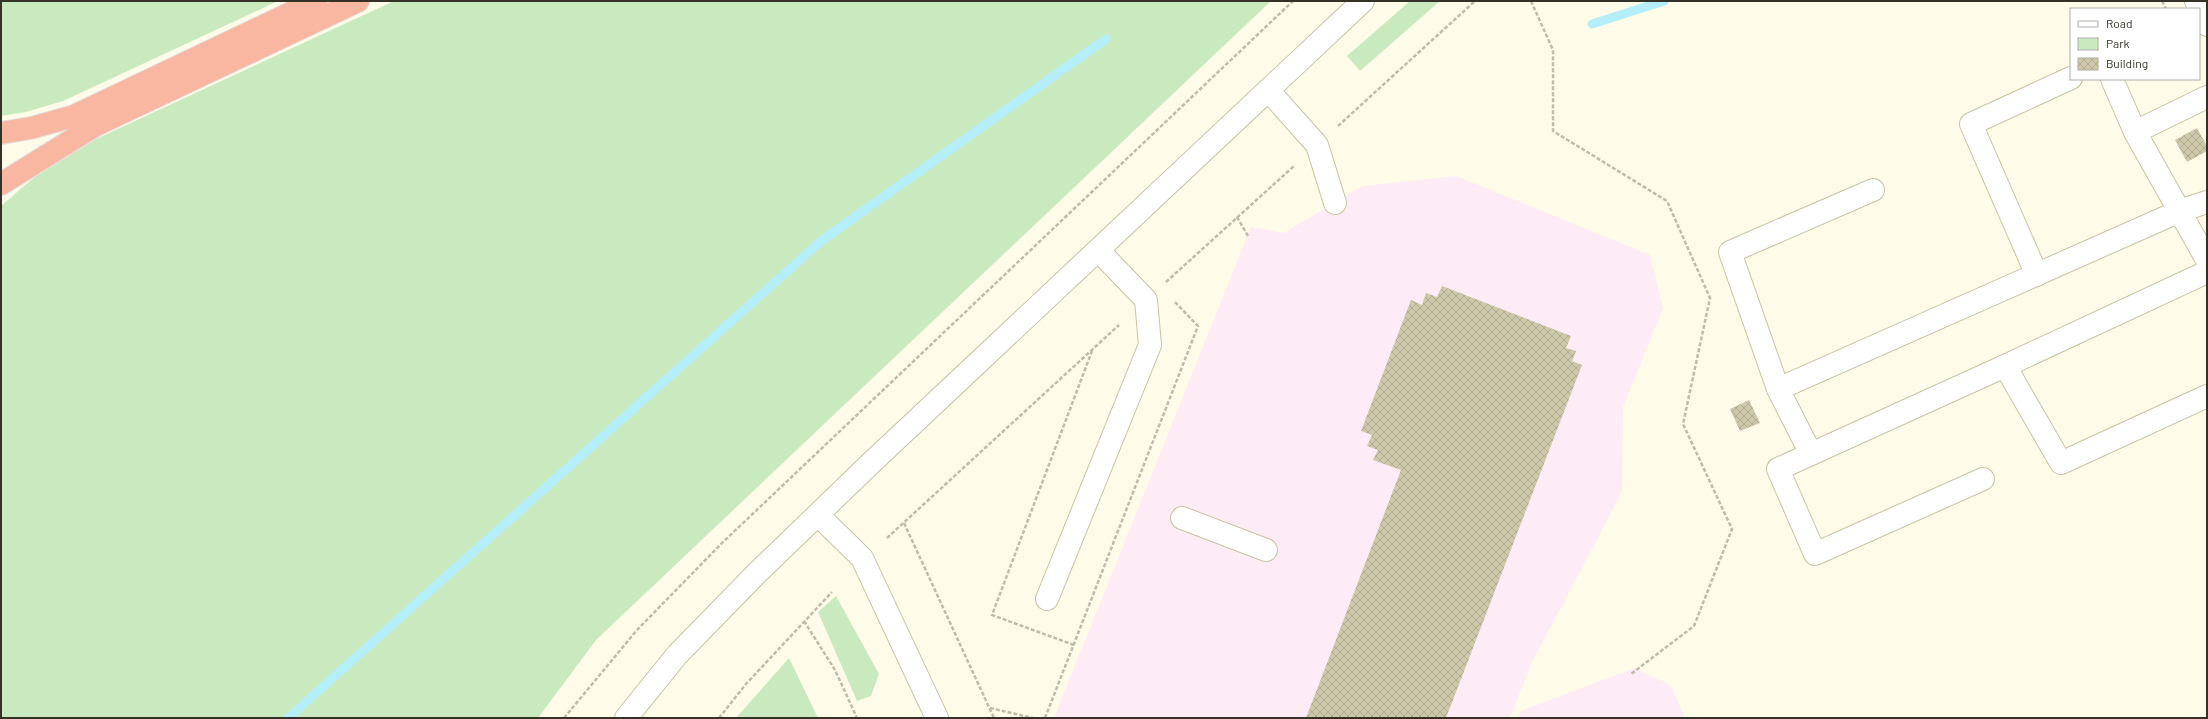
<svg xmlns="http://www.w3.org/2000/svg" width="2208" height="719" font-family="Barlow,sans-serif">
  <defs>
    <pattern id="building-cross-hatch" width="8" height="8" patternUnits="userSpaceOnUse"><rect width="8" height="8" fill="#cdc8a9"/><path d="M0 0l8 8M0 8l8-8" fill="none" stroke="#b1ac91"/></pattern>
  </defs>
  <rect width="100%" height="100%" fill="#fefbe8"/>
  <g fill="#fdebf5">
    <path d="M1456 176 1650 255 1663 308 1623 407 1622 492 1532 662 1510 718H1054L1251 227 1284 233 1363 186Z"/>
    <path d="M1635 668 1671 686 1685 718H1518L1521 711Z"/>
  </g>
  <g fill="#c9eabe">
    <path d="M1 1H278L63 101 26 112 1 116Z"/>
    <path d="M394 1H1271L596 640 538 718H1V206L38 174 96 139Z"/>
    <path d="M1410 1H1440L1360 71 1347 56Z"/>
    <path d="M836 596 879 674 871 696 857 701 818 612Z"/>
    <path d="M789 658 818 718H736Z"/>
  </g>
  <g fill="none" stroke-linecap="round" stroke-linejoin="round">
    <g stroke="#b4eefa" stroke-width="9">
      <path d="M1592 24 1664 1"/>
      <path d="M288 718 821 241 1106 39"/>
    </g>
  </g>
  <g fill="url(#building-cross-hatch)">
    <path d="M2197 128 2207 146V151L2187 162 2175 140Z"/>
    <path d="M1442 286 1571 336 1566 348 1576 351 1572 361 1582 365 1446 718H1306L1401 470 1373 460 1378 450 1367 446 1372 435 1361 431 1411 300 1422 305 1426 293 1437 297Z"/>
    <path d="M1749 400 1760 423 1740 431 1730 409Z"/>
  </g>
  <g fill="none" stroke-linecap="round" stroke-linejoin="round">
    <g stroke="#c8c3a5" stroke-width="24">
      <g id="minor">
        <path d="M2196 1 2207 25"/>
        <path d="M2112 79 2135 132 2207 260"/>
        <path d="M1268 90 1317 145 1335 203"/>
        <path d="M2135 132 2207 97"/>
        <path d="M1873 190 1730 252 1778 389 1811 454 2005 366 2061 463 2207 396"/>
        <path d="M2037 275 1971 124 2071 78"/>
        <path d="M2005 366 2207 272"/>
        <path d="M1778 389 2180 211 2207 202"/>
        <path d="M1811 454 1778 469 1815 554 1983 479"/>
        <path d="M818 515 862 558 937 718"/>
        <path d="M1182 518 1266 550"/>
        <path d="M1047 599 1150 345 1146 300 1098 250"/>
        <path d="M626 718 677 655 757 573 870 464 1363 1"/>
      </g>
    </g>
    <g stroke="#e3e2e1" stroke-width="24">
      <g id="highway">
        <path d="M1 133 31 128 74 116 316 1"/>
        <path d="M1 184 96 125 358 1"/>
      </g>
    </g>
    <g stroke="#bfbcac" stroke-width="2.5" stroke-dasharray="4 2" stroke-linecap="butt">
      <path d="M1531 1 1553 50V131L1667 201 1710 298 1683 424 1732 529 1694 626 1631 674"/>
      <path d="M2162 1 2166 9"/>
      <path d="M1338 126 1475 1"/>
      <path d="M1237 217 1248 236"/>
      <path d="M1166 282 1294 166"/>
      <path d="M904 523 994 718"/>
      <path d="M887 538 1119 325"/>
      <path d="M804 621 835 670 857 718"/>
      <path d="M1074 645 992 615 1092 351"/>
      <path d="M990 708 1033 718"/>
      <path d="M564 718 637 630 722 543 1293 1"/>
      <path d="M719 718 746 684 832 592"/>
      <path d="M1045 718 1198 326 1174 301"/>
    </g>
    <use href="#minor" stroke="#fff" stroke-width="22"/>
    <use href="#highway" stroke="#f9b7a2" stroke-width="22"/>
  </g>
  <rect width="2208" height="719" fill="none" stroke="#343226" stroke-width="4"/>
  <rect x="2070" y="8" width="130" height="72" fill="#ffffff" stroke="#aeada8"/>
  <rect x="2078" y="21" width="20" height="6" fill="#ffffff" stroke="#aeada8"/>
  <text x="2106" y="28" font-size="12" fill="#343226">Road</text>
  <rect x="2078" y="38" width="20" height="12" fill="#c9eabe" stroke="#aeada8"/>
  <text x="2106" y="48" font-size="12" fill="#343226">Park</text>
  <rect x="2078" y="58" width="20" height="12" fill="url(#building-cross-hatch)" stroke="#aeada8"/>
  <text x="2106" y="68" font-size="12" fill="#343226">Building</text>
</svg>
